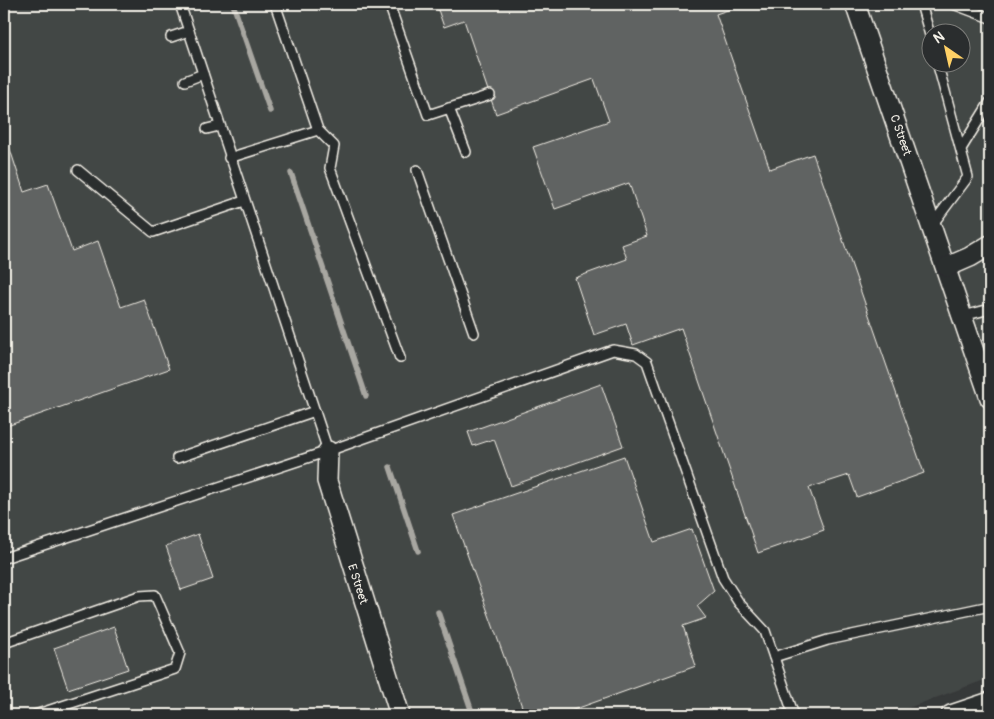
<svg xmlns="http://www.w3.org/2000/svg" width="994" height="719" font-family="Pangolin,sans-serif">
  <rect width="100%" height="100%" fill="#363939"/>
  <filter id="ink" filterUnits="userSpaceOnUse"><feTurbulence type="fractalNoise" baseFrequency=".02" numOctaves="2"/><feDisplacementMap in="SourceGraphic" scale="10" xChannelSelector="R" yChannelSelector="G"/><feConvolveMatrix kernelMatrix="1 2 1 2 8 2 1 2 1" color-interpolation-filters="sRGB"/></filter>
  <g filter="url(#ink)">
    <path fill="#434645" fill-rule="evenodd" d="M4 4H990V678L889 715H4ZM932 32H962V62H932Z"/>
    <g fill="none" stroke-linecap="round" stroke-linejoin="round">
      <g stroke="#a8a7a1" stroke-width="5.5">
        <path d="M233 4 270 111"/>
        <path d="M291 173 366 396"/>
        <path d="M390 467 418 551"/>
        <path d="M438 612 473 715"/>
      </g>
    </g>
    <g fill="#616362" stroke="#f4f1e8">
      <path d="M436 4H745L716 14 770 169 813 154 924 473 857 497 849 475 809 488 824 530 758 553 681 328 633 345 626 324 594 335 575 278 627 259 622 245 647 236 629 183 555 209 533 147 609 121 594 79 496 114 464 20 444 27Z"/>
      <path d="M4 131 24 192 48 184 72 251 98 241 121 307 144 299 169 369 4 427Z"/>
      <path d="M601 384 623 446 511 486 494 439 473 446 468 432Z"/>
      <path d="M624 456 654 542 692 529 714 591 697 606 706 618 683 626 696 666 559 715H525L453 515Z"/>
      <path d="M198 534 213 579 181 590 166 546Z"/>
      <path d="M114 627 128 669 68 689 54 648Z"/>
    </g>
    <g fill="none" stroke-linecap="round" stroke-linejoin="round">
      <g stroke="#f4f1e8" stroke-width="12">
        <g id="service">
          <path d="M180 4 328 451"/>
          <path d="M275 4 318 130 334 146 330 168 400 358"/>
          <path d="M389 4 428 115 490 95"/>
          <path d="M921 4 932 42"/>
          <path d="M953 4 990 18"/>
          <path d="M171 37 189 31"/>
          <path d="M185 81 203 74"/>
          <path d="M449 108 466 152"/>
          <path d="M207 129 219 126"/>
          <path d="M961 149 990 102"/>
          <path d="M229 158 318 130"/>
          <path d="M78 170 153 232 244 201"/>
          <path d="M417 170 474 333"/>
          <path d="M932 225 968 177 937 62"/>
          <path d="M963 316 990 309"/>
          <path d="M177 458 315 411"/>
          <path d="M4 558 328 451 613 350 636 354 647 362 723 578 739 603 765 631 793 713 786 715"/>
          <path d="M4 643 139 596 155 595 180 653 175 669 35 715"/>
          <path d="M774 657 828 640 990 606"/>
        </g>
      </g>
      <g stroke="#f4f1e8" stroke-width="22">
        <g id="minor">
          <path d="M855 4 990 398"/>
          <path d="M947 267 970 257 990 245"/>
          <path d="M328 451 327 481 400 715"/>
          <path d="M951 715 990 702"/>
        </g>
      </g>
      <use href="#service" stroke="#2a2d2e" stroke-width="9"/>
      <use href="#minor" stroke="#2a2d2e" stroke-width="19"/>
    </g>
  </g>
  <g text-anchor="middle" stroke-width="4" stroke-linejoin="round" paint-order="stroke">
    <g font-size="12" fill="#f4f1e8" stroke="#2a2d2e">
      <text transform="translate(901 135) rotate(71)" y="4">C Street</text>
      <text transform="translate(358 584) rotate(72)" y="4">E Street</text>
    </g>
  </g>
  <rect width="994" height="719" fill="none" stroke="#2a2d2e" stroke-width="20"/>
  <rect x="10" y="10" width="974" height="699" fill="none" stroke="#f4f1e8" stroke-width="2" filter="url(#ink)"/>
  <g transform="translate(946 48) rotate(326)"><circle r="24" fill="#2a2d2e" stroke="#7b7b78"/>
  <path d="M0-4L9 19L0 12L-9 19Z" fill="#ffd166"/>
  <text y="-8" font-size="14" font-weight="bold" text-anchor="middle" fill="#f4f1e8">N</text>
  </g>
</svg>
